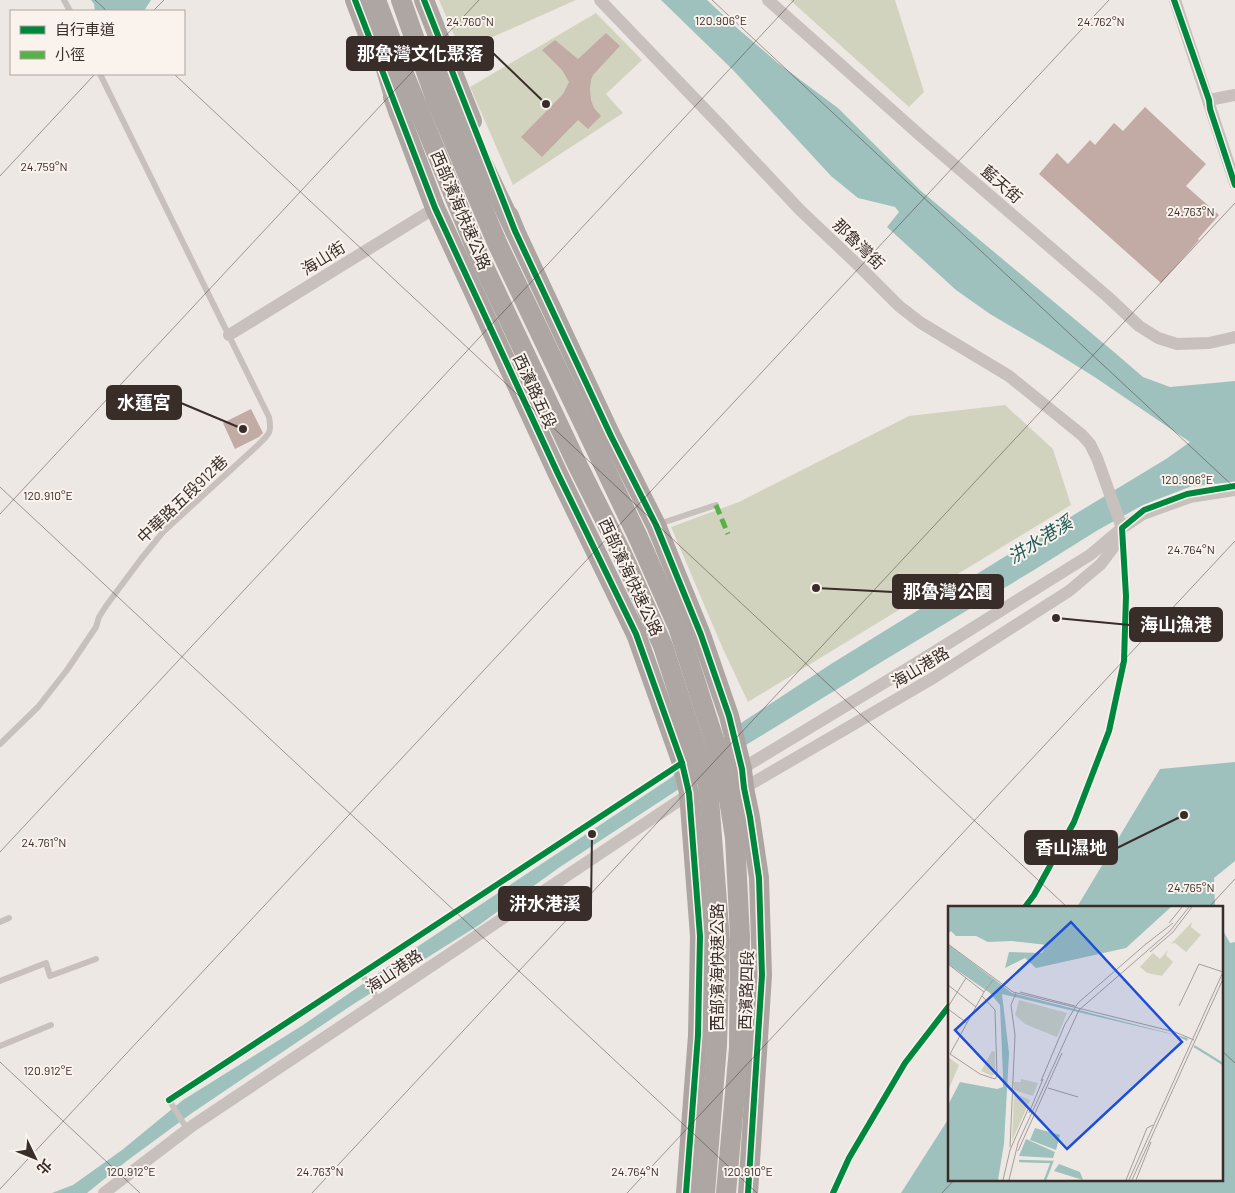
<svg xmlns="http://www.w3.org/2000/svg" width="1235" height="1193" font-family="Barlow,'Noto Sans TC',sans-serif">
  <rect width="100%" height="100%" fill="#eee8e4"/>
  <g fill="#d2d3be">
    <path d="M439 0H576L461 51Z"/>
    <path d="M790 0H895L924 92 909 107Z"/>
    <path d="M596 13 642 60 606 94 623 113 513 185 470 87Z"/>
    <path d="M1005 405 1053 449 1071 505 748 702 723 649 671 527 739 502 909 416Z"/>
  </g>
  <g fill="#9fc1bd">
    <path d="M91 0H151L144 11H95L94 4Z"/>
    <path d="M661 0H707L736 27 779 64 838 108 921 191 1114 352 1143 377 1170 387 1235 381V482L1192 486 1143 505 1098 530 1034 570 883 661 746 745 560 867 479 925 352 1005 192 1113 128 1160 87 1193H52L73 1185 122 1150 183 1100 303 1025 399 959 669 779 744 721 831 664 1001 559 1166 459 1190 442 1096 378 1053 351 990 314 956 290 887 227 899 212 895 207 858 198 831 176 733 70Z"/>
    <path d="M1235 762V861L1214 878 1215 907H1077L1160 769Z"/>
    <path d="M1221 927 1230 943 1235 942V1193H901L949 1118V1179H1221Z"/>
  </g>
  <g fill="#c2aaa5">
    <path d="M606 33 620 46 593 75 591 80 590 89 591 100 594 108 601 116 588 129 578 120 542 157 521 137 563 94 569 82 562 70 542 50 555 40 578 59Z"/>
    <path d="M1145 107 1206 164 1186 186 1219 215 1198 239 1199 240 1161 283 1039 174 1057 153 1068 164 1090 140 1095 145 1114 123 1123 131Z"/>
    <path d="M251 409 263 433 259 437 235 449 223 423Z"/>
  </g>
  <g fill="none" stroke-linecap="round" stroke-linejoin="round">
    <g stroke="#c8c0bc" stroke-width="6">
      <path d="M64 0 70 11"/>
      <path d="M659 524 716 505"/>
      <path d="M0 744 38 707 67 670 96 627 99 617 106 606 141 559 163 532 258 445C269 434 272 433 269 417L100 74"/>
      <path d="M0 922 9 918"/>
      <path d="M361 973 379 1001"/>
      <path d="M0 981 46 963 50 976 96 959"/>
      <path d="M0 1046 51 1025"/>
      <path d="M169 1100 187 1129"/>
    </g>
    <g stroke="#c8c0bc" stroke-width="12">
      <path d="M600 0 721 126 800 210 859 266 899 306 921 323 1009 376 1082 435 1090 444 1097 458 1122 528"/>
      <path d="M768 0 922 137 1108 297 1139 326 1158 338 1177 344 1209 343 1235 337"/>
      <path d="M1175 0 1235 183"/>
      <path d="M1209 100 1235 95"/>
      <path d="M229 335 435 208"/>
      <path d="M737 770 742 769 753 762 915 664 1090 555 1122 528 1143 514 1190 497 1235 490"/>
      <path d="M738 789 744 788 933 678 1069 591 1101 564 1113 548 1121 530"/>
      <path d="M104 1193 192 1126 692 792"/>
    </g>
    <g stroke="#ada5a1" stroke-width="20">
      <path d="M355 0 372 45"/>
      <path d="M424 0 472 121"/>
      <path d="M393 97 435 208 558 474 636 634 682 763 689 793 700 936 698 1035 686 1193"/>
      <path d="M509 216 515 231 611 436 656 525 701 635 729 716 742 769 744 788 750 817 759 878 762 975 748 1193"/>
    </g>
    <g stroke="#ada6a2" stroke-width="20">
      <path d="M376 0 402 69 478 254 577 464 623 556 663 646 708 785 720 941 717 1045 705 1193"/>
      <path d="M401 0 436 100 498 245 638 537 678 627 725 774 735 838 740 937 739 1048 726 1193"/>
      <path d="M372 21 399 114"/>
      <path d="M435 64 515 231"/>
    </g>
    <path stroke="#56b246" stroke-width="5" stroke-dasharray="10 5" stroke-linecap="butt" d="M716 505 728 534"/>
    <g stroke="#faf2ec" stroke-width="9">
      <g id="cycleway">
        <path d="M355 0 435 208 558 474 636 634 682 763 689 793 700 936 698 1035 686 1193"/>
        <path d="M424 0 515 231 611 436 656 525 701 635 729 716 742 769 744 788 750 817 759 878 762 975 748 1193"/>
        <path d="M1174 0 1209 100 1210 109 1235 185"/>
        <path d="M1025 907 1034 895 1074 822 1109 731 1124 661 1126 596 1122 528 1144 510 1187 494 1235 486"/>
        <path d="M169 1100 682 763"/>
        <path d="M833 1193 849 1158 905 1063 949 1006"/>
      </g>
    </g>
    <use href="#cycleway" stroke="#00873e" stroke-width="6"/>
  </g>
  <path fill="none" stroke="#392d2a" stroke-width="1" stroke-opacity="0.45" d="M95 0 107 11M712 0 1235 488M153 11 164 0M174 74 1067 907M0 176 95 74M0 487 757 1193M0 514 479 0M0 852 794 0M1209 907 1235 879M1221 1050 1235 1063M0 1062 140 1193M0 1189 1109 0M312 1193 1235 203M627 1193 1235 541M942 1193 955 1179"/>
  <g text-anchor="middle" stroke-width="4" stroke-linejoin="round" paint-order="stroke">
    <g font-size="16" fill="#392d2a" stroke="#faf2ec">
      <text transform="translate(1002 184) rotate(41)" y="6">藍天街</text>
      <text transform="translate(461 210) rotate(67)" y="6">西部濱海快速公路</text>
      <text transform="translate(859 244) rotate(44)" y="6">那魯灣街</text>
      <text transform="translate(323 258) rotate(-32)" y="6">海山街</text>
      <text transform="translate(535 391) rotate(65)" y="6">西濱路五段</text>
      <text transform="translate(182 499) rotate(-44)" y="6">中華路五段912巷</text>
      <text transform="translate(631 577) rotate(65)" y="6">西部濱海快速公路</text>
      <text transform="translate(920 667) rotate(-31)" y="6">海山港路</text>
      <text transform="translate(717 967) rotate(-90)" y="6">西部濱海快速公路</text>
      <text transform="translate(394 971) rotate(-34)" y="6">海山港路</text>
      <text transform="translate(746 990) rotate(-88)" y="6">西濱路四段</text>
    </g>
    <g font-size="18" font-style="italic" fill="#1f5b58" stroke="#faf2ec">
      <text transform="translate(1040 540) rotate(-32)" y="6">汫水港溪</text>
    </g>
  </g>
  <g transform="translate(948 906)">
    <rect width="275" height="275" fill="#eee8e4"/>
    <path d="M244 16 243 21 253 29 238 46 227 37 223 38ZM220 44 218 49 225 56 214 70 199 67 192 61 205 47 212 53ZM71 94 119 107 109 131 77 118 67 109ZM44 145 47 146V168L44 170 33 165ZM0 151 11 159 0 185ZM73 173 90 177 85 190 66 184V176H73ZM66 187 82 194 64 235Z" fill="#d2d3be"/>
    <path d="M0 1H223L178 42 88 62 77 52 57 62 61 46 94 47 99 39 64 35 40 36 28 30H8L3 25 0 28ZM0 38 64 87 240 132 239 135 227 129 54 88 61 147 56 238 50 274H0V199L12 176 49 183 55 181V170L52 99 42 87 0 58ZM87 222 112 229 108 244 82 234ZM78 233 107 246 105 252 71 250ZM111 258 132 266 135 274 106 265Z" fill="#9fc1bd"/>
    <path fill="none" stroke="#9fc1bd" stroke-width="2.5" d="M246 140 275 158M71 255 104 256 97 274"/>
    <path fill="none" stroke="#a69d9a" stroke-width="1" d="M221 17 234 1M0 38 65 86 227 126 246 134M198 38 225 17M202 46 225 26 244 1M0 58 36 86M0 79 28 101M72 86 127 100M34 90 47 104 49 170 47 173 32 168 2 148 36 86 46 73M231 100 251 58 275 66M0 101 18 72M0 103 19 117M93 175 117 118 130 97 199 37M100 182 130 191M81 207 95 173M62 241 67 129 63 99 68 87M70 245 114 147M55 274 62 244 81 201M61 274 70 237 131 104 222 25 241 1M178 274 199 222 205 219M181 274 275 66M184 274 275 73M188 274 203 236"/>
    <path fill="#1d4ed8" fill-opacity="0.15" stroke="#1d4ed8" stroke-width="2.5" d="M123 16 234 136 119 243 7 124Z"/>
    <rect width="275" height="275" fill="none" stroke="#392d2a" stroke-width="2.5"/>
  </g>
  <g font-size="12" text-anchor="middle" fill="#392d2a" stroke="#faf2ec" stroke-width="4" stroke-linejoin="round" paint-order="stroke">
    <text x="721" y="25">120.906°E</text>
    <text x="470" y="26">24.760°N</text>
    <text x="1101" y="26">24.762°N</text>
    <text x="44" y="171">24.759°N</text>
    <text x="1191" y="216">24.763°N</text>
    <text x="1187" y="484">120.906°E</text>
    <text x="48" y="500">120.910°E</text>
    <text x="1191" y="554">24.764°N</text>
    <text x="44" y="847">24.761°N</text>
    <text x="1191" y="892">24.765°N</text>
    <text x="48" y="1075">120.912°E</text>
    <text x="320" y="1176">24.763°N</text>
    <text x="635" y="1176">24.764°N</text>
    <text x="131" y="1176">120.912°E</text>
    <text x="748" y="1176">120.910°E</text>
  </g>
  <path fill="none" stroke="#392d2a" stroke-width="2" d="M546 104L493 53M243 429L181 403M816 588L893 592M1056 618L1130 625M1184 815L1117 848M592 834L591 904"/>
  <g fill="#392d2a" stroke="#faf2ec" stroke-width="2">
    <circle cx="546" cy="104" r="5"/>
    <circle cx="243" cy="429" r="5"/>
    <circle cx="816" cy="588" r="5"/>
    <circle cx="1056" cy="618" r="5"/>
    <circle cx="1184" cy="815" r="5"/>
    <circle cx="592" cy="834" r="5"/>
  </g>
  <g fill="#392d2a" stroke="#392d2a" stroke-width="2">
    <rect x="347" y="37" width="146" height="33" rx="5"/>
    <rect x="107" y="386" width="74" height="33" rx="5"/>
    <rect x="893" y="575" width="110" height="33" rx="5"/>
    <rect x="1130" y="608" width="92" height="33" rx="5"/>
    <rect x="1025" y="831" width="92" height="33" rx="5"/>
    <rect x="499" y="887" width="92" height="33" rx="5"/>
  </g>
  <g font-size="18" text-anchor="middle" font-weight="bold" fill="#fff">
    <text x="420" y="60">那魯灣文化聚落</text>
    <text x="144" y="409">水蓮宮</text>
    <text x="948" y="598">那魯灣公園</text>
    <text x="1176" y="631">海山漁港</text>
    <text x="1071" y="854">香山濕地</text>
    <text x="545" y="910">汫水港溪</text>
  </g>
  <rect x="10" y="10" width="175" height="65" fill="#faf2ec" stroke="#ada39e"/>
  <rect x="20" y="26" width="25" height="8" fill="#00873e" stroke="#ada39e"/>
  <text x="55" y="35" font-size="15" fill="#392d2a">自行車道</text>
  <rect x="20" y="51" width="25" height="8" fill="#56b246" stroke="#ada39e"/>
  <text x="55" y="60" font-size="15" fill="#392d2a">小徑</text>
  <g transform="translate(35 1158) rotate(133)" stroke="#faf2ec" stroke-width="4" paint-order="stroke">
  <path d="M0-4L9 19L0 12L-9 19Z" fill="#392d2a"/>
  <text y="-8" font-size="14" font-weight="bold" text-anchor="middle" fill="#392d2a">北</text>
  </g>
</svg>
